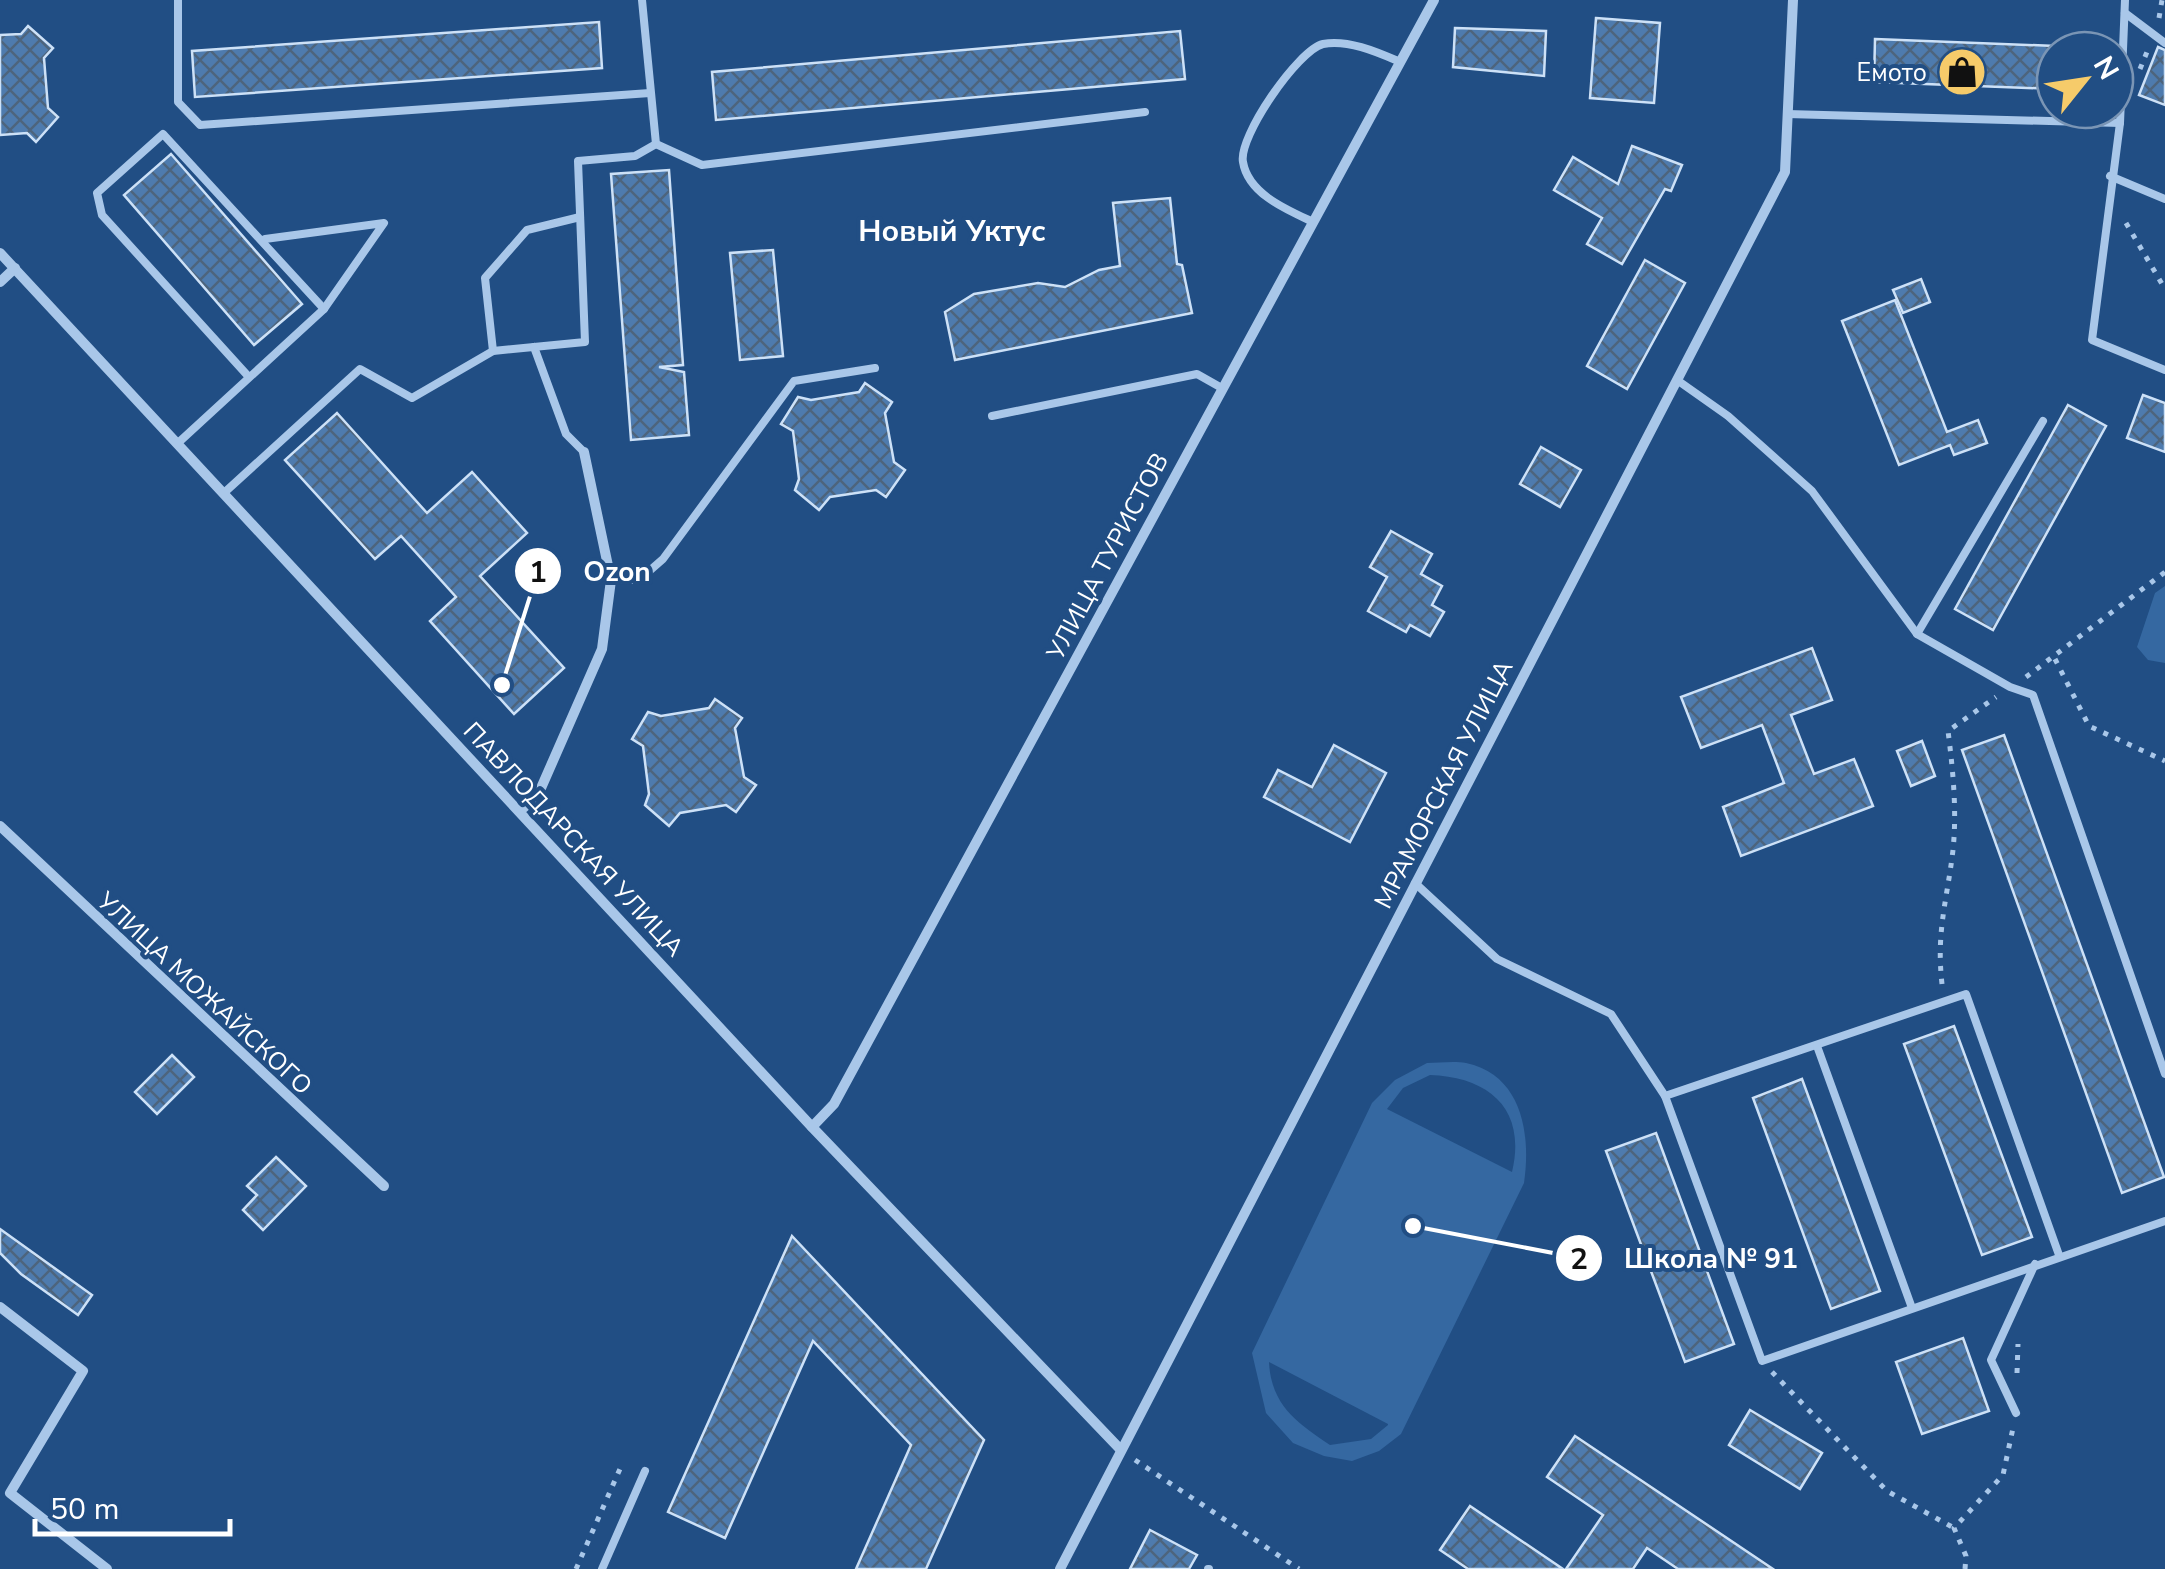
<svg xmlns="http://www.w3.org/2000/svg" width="2165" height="1569" font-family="'Nunito Sans',sans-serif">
  <defs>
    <pattern id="building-cross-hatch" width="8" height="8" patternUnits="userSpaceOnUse" patternTransform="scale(2.5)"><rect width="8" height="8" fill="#4e7bae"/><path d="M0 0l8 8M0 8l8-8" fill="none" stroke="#4d647d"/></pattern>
  </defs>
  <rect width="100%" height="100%" fill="#214e84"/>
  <g fill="#3568a1" fill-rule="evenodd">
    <path d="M2165 586V663L2148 660 2137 647 2155 593Z"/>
    <path d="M1427 1063C1439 1063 1454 1061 1466 1063 1523 1075 1531 1136 1524 1183L1401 1434 1379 1451 1352 1461 1324 1456 1293 1443 1266 1413 1252 1353 1372 1103 1395 1080ZM1430 1075C1489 1077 1527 1109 1512 1172L1387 1109 1403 1088ZM1269 1362 1388 1424V1425L1371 1439 1330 1445C1297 1423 1271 1405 1269 1362Z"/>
  </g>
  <g fill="url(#building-cross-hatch)" stroke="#cde1f7" stroke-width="2.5">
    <path d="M1596 18 1660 23 1654 103 1590 98Z"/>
    <path d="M599 22 602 68 195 97 192 51Z"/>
    <path d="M28 26 53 48 44 58 48 108 58 117 36 142 27 133 0 135V35L21 34Z"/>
    <path d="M1455 28 1546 31 1544 76 1453 67Z"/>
    <path d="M1180 31 1185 79 716 120 712 72Z"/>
    <path d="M1875 39 2055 46V89L1874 82Z"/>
    <path d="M2158 47 2165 50V105L2139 95Z"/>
    <path d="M1632 146 1682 165 1671 191 1665 189 1622 264 1587 244 1602 218 1554 190 1573 157 1618 184Z"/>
    <path d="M171 154 302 304 254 345 124 195Z"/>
    <path d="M669 170 683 365 659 367 684 372 689 435 631 440 611 174Z"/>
    <path d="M1170 198 1177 264 1182 265 1192 313 955 360 945 312 974 294 1038 283 1065 287 1099 270 1120 266 1113 203Z"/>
    <path d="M773 250 783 356 740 360 730 253Z"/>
    <path d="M1645 260 1685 283 1627 389 1587 366Z"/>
    <path d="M1921 279 1930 302 1903 313 1893 290Z"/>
    <path d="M1895 300 1947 432 1978 420 1987 443 1954 455 1950 445 1899 465 1842 321Z"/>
    <path d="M865 383 892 402 885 413 894 462 905 470 886 497 876 490 830 497 819 510 795 490 799 479 793 431 781 424 798 397 811 400 859 392Z"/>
    <path d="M2143 395 2165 403V452L2127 438Z"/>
    <path d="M2068 405 2106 426 1993 630 1955 609Z"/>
    <path d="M337 413 427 513 472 472 527 533 480 576 564 668 514 714 430 621 456 597 401 536 375 559 285 460Z"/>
    <path d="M1541 447 1581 470 1560 507 1520 484Z"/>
    <path d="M1391 531 1432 554 1421 574 1442 586 1432 605 1444 612 1430 636 1410 625 1406 632 1368 611 1387 577 1370 567Z"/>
    <path d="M1812 648 1832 700 1791 715 1814 774 1854 759 1873 806 1741 856 1723 807 1784 783 1762 725 1701 748 1681 697Z"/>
    <path d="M715 699 742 718 735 728 744 777 756 785 736 812 726 805 680 813 669 826 645 805 649 794 643 746 632 739 648 712 661 716 709 708Z"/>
    <path d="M2004 735 2164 1177 2122 1193 1962 750Z"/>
    <path d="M1922 741 1935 776 1911 786 1897 751Z"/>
    <path d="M1334 745 1386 773 1350 842 1264 797 1278 770 1312 787Z"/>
    <path d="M1954 1026 2032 1237 1982 1255 1904 1044Z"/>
    <path d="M172 1055 194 1077 157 1114 135 1092Z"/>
    <path d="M1802 1079 1880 1291 1831 1309 1753 1098Z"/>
    <path d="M1656 1133 1734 1344 1685 1362 1606 1151Z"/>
    <path d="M276 1157 306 1186 263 1230 243 1210 257 1195 247 1186Z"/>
    <path d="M0 1229 92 1295 78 1315 21 1274 0 1253Z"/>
    <path d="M792 1236 984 1440 926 1569H856L911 1445 813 1341 725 1538 668 1512Z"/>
    <path d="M1963 1338 1989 1411 1922 1434 1896 1362Z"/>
    <path d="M1750 1410 1822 1453 1800 1489 1729 1445Z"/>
    <path d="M1575 1436 1773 1569H1678L1647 1548 1633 1569H1566L1603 1515 1547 1477Z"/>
    <path d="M1470 1506 1563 1569H1468L1440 1550Z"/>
    <path d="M1150 1530 1197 1555 1189 1569H1130Z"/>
  </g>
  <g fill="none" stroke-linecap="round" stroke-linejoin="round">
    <g stroke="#a9c7e9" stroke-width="5" stroke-dasharray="5 8" stroke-linecap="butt">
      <path d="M2159 18 2162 0"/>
      <path d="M2140 69 2149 47"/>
      <path d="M2126 223 2165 289"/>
      <path d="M2055 659 2089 726 2165 761"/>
      <path d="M2026 677 2165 572"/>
      <path d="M1942 984C1936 931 1947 901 1953 850 1957 811 1953 770 1948 731L1996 697"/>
      <path d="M1772 1372 1887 1491 1954 1528"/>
      <path d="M2017 1373 2018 1344"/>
      <path d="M1135 1460 1299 1569"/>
      <path d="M576 1569 623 1462"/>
      <path d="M1965 1569 1966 1556 1954 1528 2003 1475 2013 1428"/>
    </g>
    <g stroke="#a9c7e9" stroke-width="8">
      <path d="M178 0V102L200 125 650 93"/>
      <path d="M642 0 656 144 702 165 1145 112"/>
      <path d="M2125 0 2120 123 2092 340 2165 370"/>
      <path d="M2125 13 2165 43"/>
      <path d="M1787 114 2120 123"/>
      <path d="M2110 176 2165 199"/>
      <path d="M1311 221C1285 209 1248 193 1243 162 1238 137 1298 50 1323 44 1347 39 1377 52 1398 61"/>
      <path d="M534 347 566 434 584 452"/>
      <path d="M493 351 485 278 527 230 580 217"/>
      <path d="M248 376 102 215 97 193 163 134 324 309"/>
      <path d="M1677 380 1728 416 1812 491 1917 634 2010 687 2033 695 2165 1074"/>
      <path d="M992 416 1197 374 1220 387"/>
      <path d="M178 443 324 309 384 223 265 239"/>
      <path d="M225 492 360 369 412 398 493 351 585 342 578 161 635 156 656 144"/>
      <path d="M611 580H639L663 559 794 381 875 368"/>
      <path d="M1917 634 2043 421"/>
      <path d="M1415 883 1497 959 1611 1014 1665 1096 1966 994 2059 1255"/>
      <path d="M1817 1046 1912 1308"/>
      <path d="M1665 1096 1762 1361 2165 1221"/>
      <path d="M2016 1413 1991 1360 2035 1264"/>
      <path d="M602 1569 645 1471"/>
      <path d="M1208 1569H1209"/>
    </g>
    <g stroke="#a9c7e9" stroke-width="10">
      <path d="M0 253 812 1127 1120 1449"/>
      <path d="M0 282 15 268"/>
      <path d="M521 810 538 795 602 649 611 580 584 452"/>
      <path d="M0 826 384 1186"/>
      <path d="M812 1127 834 1104 1434 0"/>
      <path d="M0 1307 83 1371 10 1493 107 1569"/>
      <path d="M1060 1569 1785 172 1793 0"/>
    </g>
  </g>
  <defs>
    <g id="shop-disc" transform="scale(2.5)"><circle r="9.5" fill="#f6cb6a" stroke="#214e84"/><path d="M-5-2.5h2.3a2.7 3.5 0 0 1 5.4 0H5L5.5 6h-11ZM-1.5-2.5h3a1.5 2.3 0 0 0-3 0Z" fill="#111"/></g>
  </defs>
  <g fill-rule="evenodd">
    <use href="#shop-disc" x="1962" y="72"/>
  </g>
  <g text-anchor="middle" stroke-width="8" stroke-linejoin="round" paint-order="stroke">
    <g font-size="25" fill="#fff" stroke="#214e84" text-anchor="end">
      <text x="1927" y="81">Емото</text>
    </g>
    <g font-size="25" fill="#fff" stroke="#214e84">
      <text transform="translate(1107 556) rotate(-62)" y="9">УЛИЦА ТУРИСТОВ</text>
      <text transform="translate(1443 784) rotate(-63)" y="9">МРАМОРСКАЯ УЛИЦА</text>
      <text transform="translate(574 839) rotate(47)" y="9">ПАВЛОДАРСКАЯ УЛИЦА</text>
      <text transform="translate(205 993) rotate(43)" y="9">УЛИЦА МОЖАЙСКОГО</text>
    </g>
    <g font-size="30" font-weight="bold" fill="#fff" stroke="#214e84">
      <text x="952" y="241">Новый Уктус</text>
    </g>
  </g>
  <path fill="none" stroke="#fff" stroke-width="4" d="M502 685L538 571M1413 1226L1579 1258"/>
  <g fill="#fff" stroke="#214e84" stroke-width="4">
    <circle cx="502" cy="685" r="10"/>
    <circle cx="1413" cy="1226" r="10"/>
    <circle cx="538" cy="571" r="25"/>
    <circle cx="1579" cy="1258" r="25"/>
  </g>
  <g font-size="30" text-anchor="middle" font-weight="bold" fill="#111">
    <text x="538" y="582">1</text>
    <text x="1579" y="1269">2</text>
  </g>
  <g font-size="28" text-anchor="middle" font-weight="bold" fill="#fff" stroke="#214e84" stroke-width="8" stroke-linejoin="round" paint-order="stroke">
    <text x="617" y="581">Ozon</text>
    <text x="1711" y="1268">Школа № 91</text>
  </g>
  <g transform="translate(2085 80) rotate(60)"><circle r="48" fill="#214e84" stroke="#7a95b5" stroke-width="2.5"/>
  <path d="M0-8L18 38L0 25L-18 38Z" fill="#f6cb6a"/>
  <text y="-15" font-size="28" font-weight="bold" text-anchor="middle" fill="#ffffff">N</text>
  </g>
  <path d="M35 1519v15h195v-15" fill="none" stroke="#ffffff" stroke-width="5"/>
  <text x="50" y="1519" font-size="30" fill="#ffffff" stroke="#214e84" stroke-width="8" paint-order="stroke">50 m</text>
</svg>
